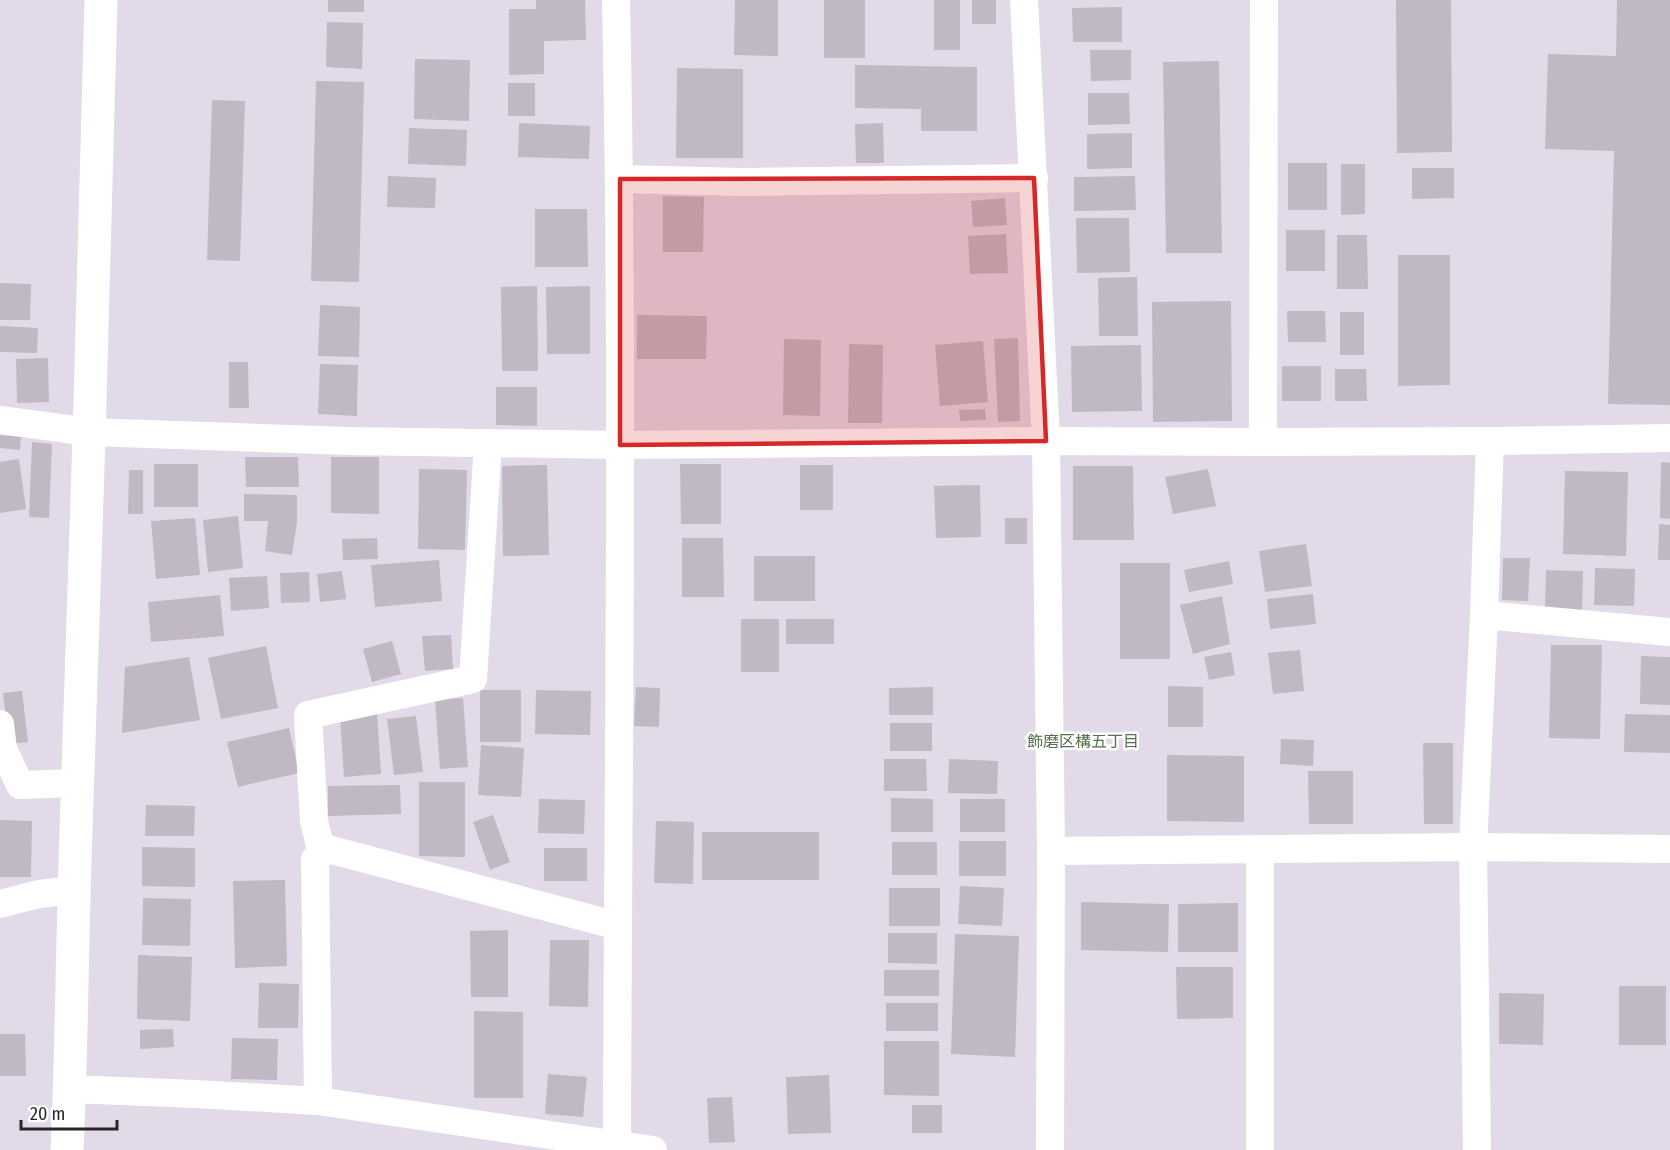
<svg xmlns="http://www.w3.org/2000/svg" width="1670" height="1150" font-family="'Fira Sans Condensed','Noto Sans JP',sans-serif">
  <rect width="100%" height="100%" fill="#e2dae8"/>
  <g fill="#c0b8c3">
    <rect x="328" y="0" width="36" height="12"/>
    <path d="M536 0H585L586 40 544 41V74L509 75V9H536Z"/>
    <path d="M735 0H778V56L734 55Z"/>
    <rect x="824" y="0" width="41" height="58"/>
    <rect x="934" y="0" width="26" height="50"/>
    <rect x="972" y="0" width="24" height="24"/>
    <path d="M1396 0H1451L1452 152 1397 153Z"/>
    <path d="M1617 0H1670V405L1608 404 1614 151 1545 149 1548 54 1616 56Z"/>
    <path d="M1122 7V42H1073L1072 8Z"/>
    <path d="M327 22 363 23 362 69 326 67Z"/>
    <path d="M1090 50H1131V80L1091 81Z"/>
    <path d="M415 59 470 60 469 121 414 119Z"/>
    <path d="M1219 61 1222 253H1166L1163 62Z"/>
    <path d="M855 65 977 67V131H921V109L855 108Z"/>
    <path d="M677 68 743 69V158H676Z"/>
    <path d="M316 81 364 82 359 282 311 281Z"/>
    <rect x="508" y="83" width="27" height="33"/>
    <path d="M1088 93H1129L1130 124 1088 125Z"/>
    <path d="M212 100 245 101 240 261 207 260Z"/>
    <path d="M519 123 590 126 589 159 518 157Z"/>
    <path d="M883 123 884 163H856L855 124Z"/>
    <path d="M409 128 467 130 466 166 408 164Z"/>
    <path d="M1132 133V168L1087 169V134Z"/>
    <rect x="1288" y="163" width="39" height="47"/>
    <path d="M1341 164H1365V214L1341 215Z"/>
    <path d="M1412 168H1454V198L1412 199Z"/>
    <path d="M388 176 436 178 435 208 387 207Z"/>
    <path d="M1135 176 1136 210 1074 211V177Z"/>
    <path d="M663 196 704 197 703 252H663Z"/>
    <path d="M1005 198 1007 225 973 227 971 201Z"/>
    <path d="M535 209H587L588 267H535Z"/>
    <path d="M1076 218H1129L1130 272 1077 273Z"/>
    <rect x="1286" y="230" width="39" height="41"/>
    <path d="M1006 234 1008 273 970 274 968 236Z"/>
    <path d="M1337 235H1367L1368 289H1337Z"/>
    <path d="M1398 255H1450V385L1398 386Z"/>
    <path d="M1137 277 1138 336H1099L1098 278Z"/>
    <path d="M0 283 31 284 30 320H0Z"/>
    <path d="M537 286 538 371H502L501 287Z"/>
    <path d="M590 286V354H547L546 287Z"/>
    <path d="M1231 301 1232 421 1153 422 1152 302Z"/>
    <path d="M320 305 360 307 359 357 318 356Z"/>
    <path d="M1287 311H1325L1326 342H1288Z"/>
    <rect x="1340" y="312" width="24" height="43"/>
    <path d="M637 315 707 316 706 359H637Z"/>
    <path d="M0 326 38 328 37 353 0 352Z"/>
    <path d="M1018 338 1020 421 998 422 994 339Z"/>
    <path d="M784 339 821 340 820 416 783 415Z"/>
    <path d="M983 341 988 402 940 406 935 345Z"/>
    <path d="M849 344 883 345 882 423H848Z"/>
    <path d="M1141 345 1142 411 1072 412 1071 346Z"/>
    <path d="M48 358 49 402 17 403 16 359Z"/>
    <path d="M229 362H248L249 408H229Z"/>
    <path d="M320 364 358 365 357 416 318 414Z"/>
    <rect x="1282" y="366" width="39" height="35"/>
    <path d="M1335 369H1366L1367 401H1335Z"/>
    <path d="M496 387H537V426L496 425Z"/>
    <path d="M985 409 986 420 960 421 959 410Z"/>
    <path d="M0 435 21 437 20 450 0 448Z"/>
    <path d="M32 442 52 444 49 518 29 517Z"/>
    <path d="M245 457H298L299 487H246Z"/>
    <path d="M331 457H379V514L331 513Z"/>
    <path d="M19 459 26 509 0 513V462Z"/>
    <path d="M1661 462 1670 463V519L1660 518Z"/>
    <rect x="154" y="464" width="44" height="43"/>
    <path d="M680 464H721V524H681Z"/>
    <path d="M547 465 549 555 503 556 502 466Z"/>
    <rect x="800" y="465" width="33" height="45"/>
    <path d="M1073 466H1133L1134 540H1073Z"/>
    <path d="M419 469 467 470 465 550 418 549Z"/>
    <path d="M1208 469 1216 506 1173 514 1165 477Z"/>
    <path d="M129 470H143V514H128Z"/>
    <path d="M1565 471 1628 472 1626 556 1563 554Z"/>
    <path d="M980 485 981 537 936 538 934 486Z"/>
    <path d="M244 494 297 495V522L292 555 265 551 268 521H244Z"/>
    <path d="M238 516 243 568 208 572 203 520Z"/>
    <path d="M195 518 200 575 156 579 151 521Z"/>
    <rect x="1005" y="518" width="22" height="26"/>
    <path d="M1659 524 1670 525V560H1658Z"/>
    <path d="M377 538 378 559 343 560 342 539Z"/>
    <path d="M682 538H723L724 597H682Z"/>
    <path d="M1306 544 1312 586 1265 592 1259 551Z"/>
    <rect x="754" y="556" width="61" height="45"/>
    <path d="M1503 558H1530L1528 601 1502 600Z"/>
    <path d="M439 560 442 601 375 607 371 565Z"/>
    <path d="M1229 561 1233 584 1189 592 1184 570Z"/>
    <rect x="1120" y="563" width="50" height="96"/>
    <path d="M1595 568 1635 569 1634 606 1594 605Z"/>
    <path d="M1546 570 1583 571 1582 611 1545 609Z"/>
    <path d="M342 571 346 599 320 602 317 574Z"/>
    <path d="M309 572 310 602 281 603 280 573Z"/>
    <path d="M267 576 269 608 231 611 229 578Z"/>
    <path d="M1313 594 1316 624 1270 629 1267 599Z"/>
    <path d="M220 595 224 636 151 642 148 602Z"/>
    <path d="M1222 596 1230 644 1193 654 1180 605Z"/>
    <rect x="741" y="619" width="38" height="53"/>
    <rect x="786" y="619" width="48" height="25"/>
    <path d="M451 635 453 669 425 671 422 636Z"/>
    <path d="M392 641 401 674 372 682 363 649Z"/>
    <path d="M1551 645H1602L1600 739 1549 738Z"/>
    <path d="M266 646 278 708 221 719 208 658Z"/>
    <path d="M1300 650 1304 691 1273 694 1268 653Z"/>
    <path d="M1231 652 1235 675 1209 680 1204 657Z"/>
    <path d="M1641 656 1670 657V705L1640 704Z"/>
    <path d="M189 657 200 720 122 733 125 667Z"/>
    <path d="M1168 686 1203 687V727H1168Z"/>
    <path d="M636 687 660 688 659 727 634 726Z"/>
    <path d="M933 687V715H889V688Z"/>
    <rect x="480" y="690" width="41" height="52"/>
    <path d="M536 690 591 691 590 735 535 734Z"/>
    <path d="M22 691 28 742 9 744 3 693Z"/>
    <path d="M463 698 468 767 440 769 435 700Z"/>
    <path d="M377 713 381 774 344 777 340 716Z"/>
    <path d="M1625 714 1670 715V753L1624 752Z"/>
    <path d="M416 716 423 772 394 775 387 719Z"/>
    <rect x="890" y="723" width="42" height="28"/>
    <path d="M289 728 299 773 238 787 227 742Z"/>
    <path d="M1281 739 1314 740 1313 766 1280 764Z"/>
    <path d="M1423 743H1453V824H1424Z"/>
    <path d="M481 745 524 748 521 797 478 795Z"/>
    <path d="M1167 755 1244 756V822L1167 821Z"/>
    <path d="M884 759H926L927 791H884Z"/>
    <path d="M949 759 998 761 997 794 948 793Z"/>
    <path d="M1308 771H1353V824H1309Z"/>
    <path d="M419 782H465V857L419 856Z"/>
    <path d="M400 785 401 814 328 816V786Z"/>
    <path d="M891 798 933 799V832H891Z"/>
    <path d="M539 799 585 800 584 834 538 833Z"/>
    <rect x="960" y="799" width="45" height="33"/>
    <path d="M146 805 195 806 194 836H145Z"/>
    <path d="M493 815 510 862 490 870 473 822Z"/>
    <path d="M0 820 32 821 31 877H0Z"/>
    <path d="M656 821 694 822 693 884 654 883Z"/>
    <rect x="702" y="832" width="117" height="48"/>
    <rect x="959" y="841" width="47" height="35"/>
    <rect x="892" y="842" width="45" height="33"/>
    <path d="M142 847 195 848V887L142 886Z"/>
    <rect x="544" y="848" width="43" height="33"/>
    <path d="M285 880 287 966 235 968 233 881Z"/>
    <path d="M960 886 1004 888 1002 926 958 924Z"/>
    <rect x="889" y="888" width="51" height="38"/>
    <path d="M143 898 191 899 190 946 142 945Z"/>
    <path d="M1081 902 1169 904 1168 952 1081 950Z"/>
    <path d="M1238 903V952H1178V904Z"/>
    <path d="M508 930V997H471L470 931Z"/>
    <path d="M888 933H937V964L888 963Z"/>
    <path d="M955 934 1019 936 1015 1057 951 1054Z"/>
    <path d="M550 940H589L588 1007 549 1006Z"/>
    <path d="M138 955 192 957 190 1021 137 1019Z"/>
    <path d="M1176 967H1233V1018L1177 1019Z"/>
    <rect x="884" y="970" width="55" height="26"/>
    <path d="M259 983 299 984 298 1028H258Z"/>
    <rect x="1619" y="986" width="47" height="59"/>
    <path d="M1499 993 1544 994 1543 1045 1499 1044Z"/>
    <rect x="886" y="1003" width="52" height="28"/>
    <path d="M474 1011 523 1012V1098H474Z"/>
    <path d="M173 1029 174 1047 140 1049V1030Z"/>
    <path d="M0 1034H25L26 1076H0Z"/>
    <path d="M232 1038 278 1039 277 1080 231 1079Z"/>
    <path d="M884 1041H939V1096L884 1095Z"/>
    <path d="M548 1074 587 1077 583 1117 545 1114Z"/>
    <path d="M829 1075 831 1133 788 1134 786 1077Z"/>
    <path d="M732 1097 735 1142 709 1143 707 1098Z"/>
    <rect x="912" y="1105" width="30" height="28"/>
  </g>
  <g fill="none" stroke-linecap="round" stroke-linejoin="round">
    <g stroke="#fff" stroke-width="28">
      <path d="M616 0C624 381 618 763 617 1144"/>
      <path d="M1024 0 1046 441 1051 851 1050 1150"/>
      <path d="M620 179 743 182 1034 178"/>
      <path d="M0 420 90 432 348 441 620 445 1046 441 1263 442 1490 441 1670 438"/>
      <path d="M1263 442 1264 0"/>
      <path d="M1484 615 1670 632"/>
      <path d="M0 724 3 749 20 785 78 783"/>
      <path d="M1051 851 1473 847 1670 849"/>
      <path d="M322 854 314 821 308 715 473 679 488 443"/>
      <path d="M0 904 39 894 74 890"/>
      <path d="M70 1089 196 1094 318 1101 653 1150"/>
      <path d="M318 1101 315 859 328 849 618 926"/>
      <path d="M1260 1150V850"/>
      <path d="M1477 1150 1473 847 1484 615 1490 441"/>
    </g>
    <path stroke="#fff" stroke-width="33" d="M67 1150C72 1044 72 938 76 832 86 555 94 277 101 0"/>
  </g>
  <path fill="#d62828" fill-opacity="0.2" stroke="#d62828" stroke-width="4.5" stroke-linejoin="round" d="M1034 178 1046 441 620 445V179Z"/>
  <g text-anchor="middle" stroke-width="5" stroke-linejoin="round" paint-order="stroke">
    <g font-size="16" fill="#54724c" stroke="#fff">
      <text x="1083" y="747">飾磨区構五丁目</text>
    </g>
  </g>
  <path d="M21 1120v9h96v-9" fill="none" stroke="#272727" stroke-width="3"/>
  <text x="30" y="1120" font-size="18" fill="#272727" stroke="#ffffff" stroke-width="4.5" paint-order="stroke">20 m</text>
</svg>
